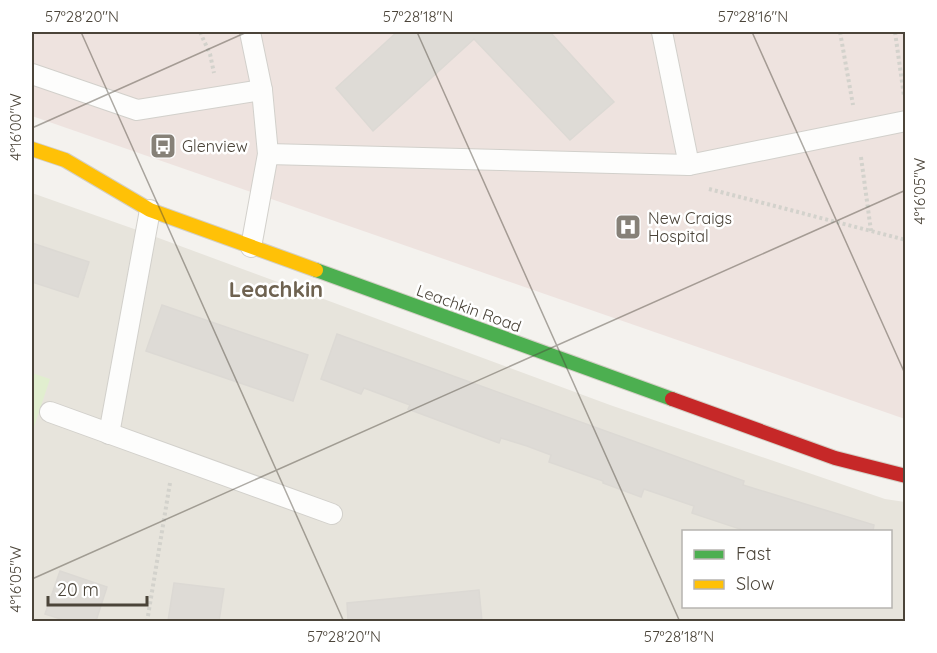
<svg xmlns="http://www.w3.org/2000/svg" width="937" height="653" font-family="Quicksand,sans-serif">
  <rect width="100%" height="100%" fill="#f4f2ee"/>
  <path fill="#e7e4dc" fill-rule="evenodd" d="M32 193 137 230 610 405 885 499 905 502V621L32 622ZM684 532H890V606H684Z"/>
  <path fill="#eee3df" d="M32 32H905V419L32 116Z"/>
  <path fill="#e1eecf" d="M32 373 50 379 32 433Z"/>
  <g fill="#dedbd6" stroke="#dcd9d4" stroke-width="1.5">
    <path d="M397 32H550L614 102 570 140 474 39 373 131 336 88Z"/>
    <path d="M32 243 89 262 78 297 32 282Z"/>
    <path d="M162 305 308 355 293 401 146 351Z"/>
    <path d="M337 334 744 481 743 485 874 525 873 531H746L692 513 694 506 644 489 641 497 603 483V481L549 462 551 455 527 446 501 438 499 443 408 409 410 405 364 388 361 394 321 379Z"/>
    <path d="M60 571 107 587 96 621H67L45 614Z"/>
    <path d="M174 583 224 589 219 621H168Z"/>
    <path d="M479 590 482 621H348L347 603Z"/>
  </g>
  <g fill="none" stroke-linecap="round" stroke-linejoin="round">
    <g stroke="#d2d0cb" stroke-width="22">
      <g id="lane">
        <path d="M250 32 262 90 268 154 251 247"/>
        <path d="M662 32 689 165"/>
        <path d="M32 74 137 110 262 90"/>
        <path d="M268 154 689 165 906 121"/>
        <path d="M50 412 332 514"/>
        <path d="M109 434 150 210"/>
      </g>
    </g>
    <g stroke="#d3cfc5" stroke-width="16">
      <path id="fast" d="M316 270 672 399"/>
    </g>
    <g stroke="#d3cfc5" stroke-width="16">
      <path id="slow" d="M32 149 65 160 150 210 316 270"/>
    </g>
    <g stroke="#d3cfc5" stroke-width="16">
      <path id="jam" d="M672 399 835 458 906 476"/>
    </g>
    <g stroke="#d3d2cc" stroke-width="4" stroke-dasharray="3 3" stroke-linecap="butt">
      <path d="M200 32 210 54 214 73"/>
      <path d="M840 32 853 105"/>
      <path d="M895 32 904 96"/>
      <path d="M861 157 871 231"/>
      <path d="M709 189 906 240"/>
      <path d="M147 622 170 483"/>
    </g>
    <use href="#lane" stroke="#fdfdfc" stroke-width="20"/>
    <use href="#fast" stroke="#4caf50" stroke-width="14"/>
    <use href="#slow" stroke="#ffc107" stroke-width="14"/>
    <use href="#jam" stroke="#c62828" stroke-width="14"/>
  </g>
  <path fill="none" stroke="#4b4439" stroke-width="1.5" stroke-opacity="0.45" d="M81 32 344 622M417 32 680 622M752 32 906 376M32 128 247 32M32 579 906 190"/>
  <defs>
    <g id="bus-square" transform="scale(1.35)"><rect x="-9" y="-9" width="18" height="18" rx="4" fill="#868178" stroke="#fff"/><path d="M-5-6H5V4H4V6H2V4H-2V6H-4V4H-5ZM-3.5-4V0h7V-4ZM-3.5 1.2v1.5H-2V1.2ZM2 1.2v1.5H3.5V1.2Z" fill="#fff"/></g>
    <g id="hospital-square" transform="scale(1.35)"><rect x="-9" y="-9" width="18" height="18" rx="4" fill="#868178" stroke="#fff"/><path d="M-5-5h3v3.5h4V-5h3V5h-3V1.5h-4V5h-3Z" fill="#fff"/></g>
  </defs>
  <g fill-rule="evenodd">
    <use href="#bus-square" x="163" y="146"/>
    <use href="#hospital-square" x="628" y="227"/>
  </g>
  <g text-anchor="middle" stroke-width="5" stroke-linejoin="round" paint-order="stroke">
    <g font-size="16" fill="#4b4439" stroke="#fff" text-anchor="start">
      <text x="182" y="152">Glenview</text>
      <text x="648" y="224">New Craigs<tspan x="648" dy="18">Hospital</tspan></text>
    </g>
    <g font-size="16" fill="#4b4439" stroke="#fff">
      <text transform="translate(469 308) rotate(20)" y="6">Leachkin Road</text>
    </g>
    <g font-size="22" font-weight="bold" fill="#6e6250" stroke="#fff">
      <text x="276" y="297">Leachkin</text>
    </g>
  </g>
  <rect width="937" height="653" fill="none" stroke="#ffffff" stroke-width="66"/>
  <rect x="682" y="530" width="210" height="78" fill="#ffffff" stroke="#b7b4b0" stroke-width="1.5"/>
  <rect x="694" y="550" width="30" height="9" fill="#4caf50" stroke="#b7b4b0" stroke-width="1.5"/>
  <text x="736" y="560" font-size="18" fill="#4b4439">Fast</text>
  <rect x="694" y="580" width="30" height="9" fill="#ffc107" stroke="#b7b4b0" stroke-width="1.5"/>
  <text x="736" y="590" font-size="18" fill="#4b4439">Slow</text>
  <path d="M48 596v9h99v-9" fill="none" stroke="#4b4439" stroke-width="3"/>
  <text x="57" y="596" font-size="18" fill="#4b4439" stroke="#ffffff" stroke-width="4.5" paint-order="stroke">20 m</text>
  <rect x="33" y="33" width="871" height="587" fill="none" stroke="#4b4439" stroke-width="2"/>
  <g font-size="15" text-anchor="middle" fill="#4b4439">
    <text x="82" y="22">57°28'20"N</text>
    <text x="418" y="22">57°28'18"N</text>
    <text x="753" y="22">57°28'16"N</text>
    <text transform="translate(16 127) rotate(-90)" y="5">4°16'00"W</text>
    <text transform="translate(920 191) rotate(-90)" y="5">4°16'05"W</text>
    <text transform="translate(16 579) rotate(-90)" y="5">4°16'05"W</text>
    <text x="344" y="642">57°28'20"N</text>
    <text x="679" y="642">57°28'18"N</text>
  </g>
</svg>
